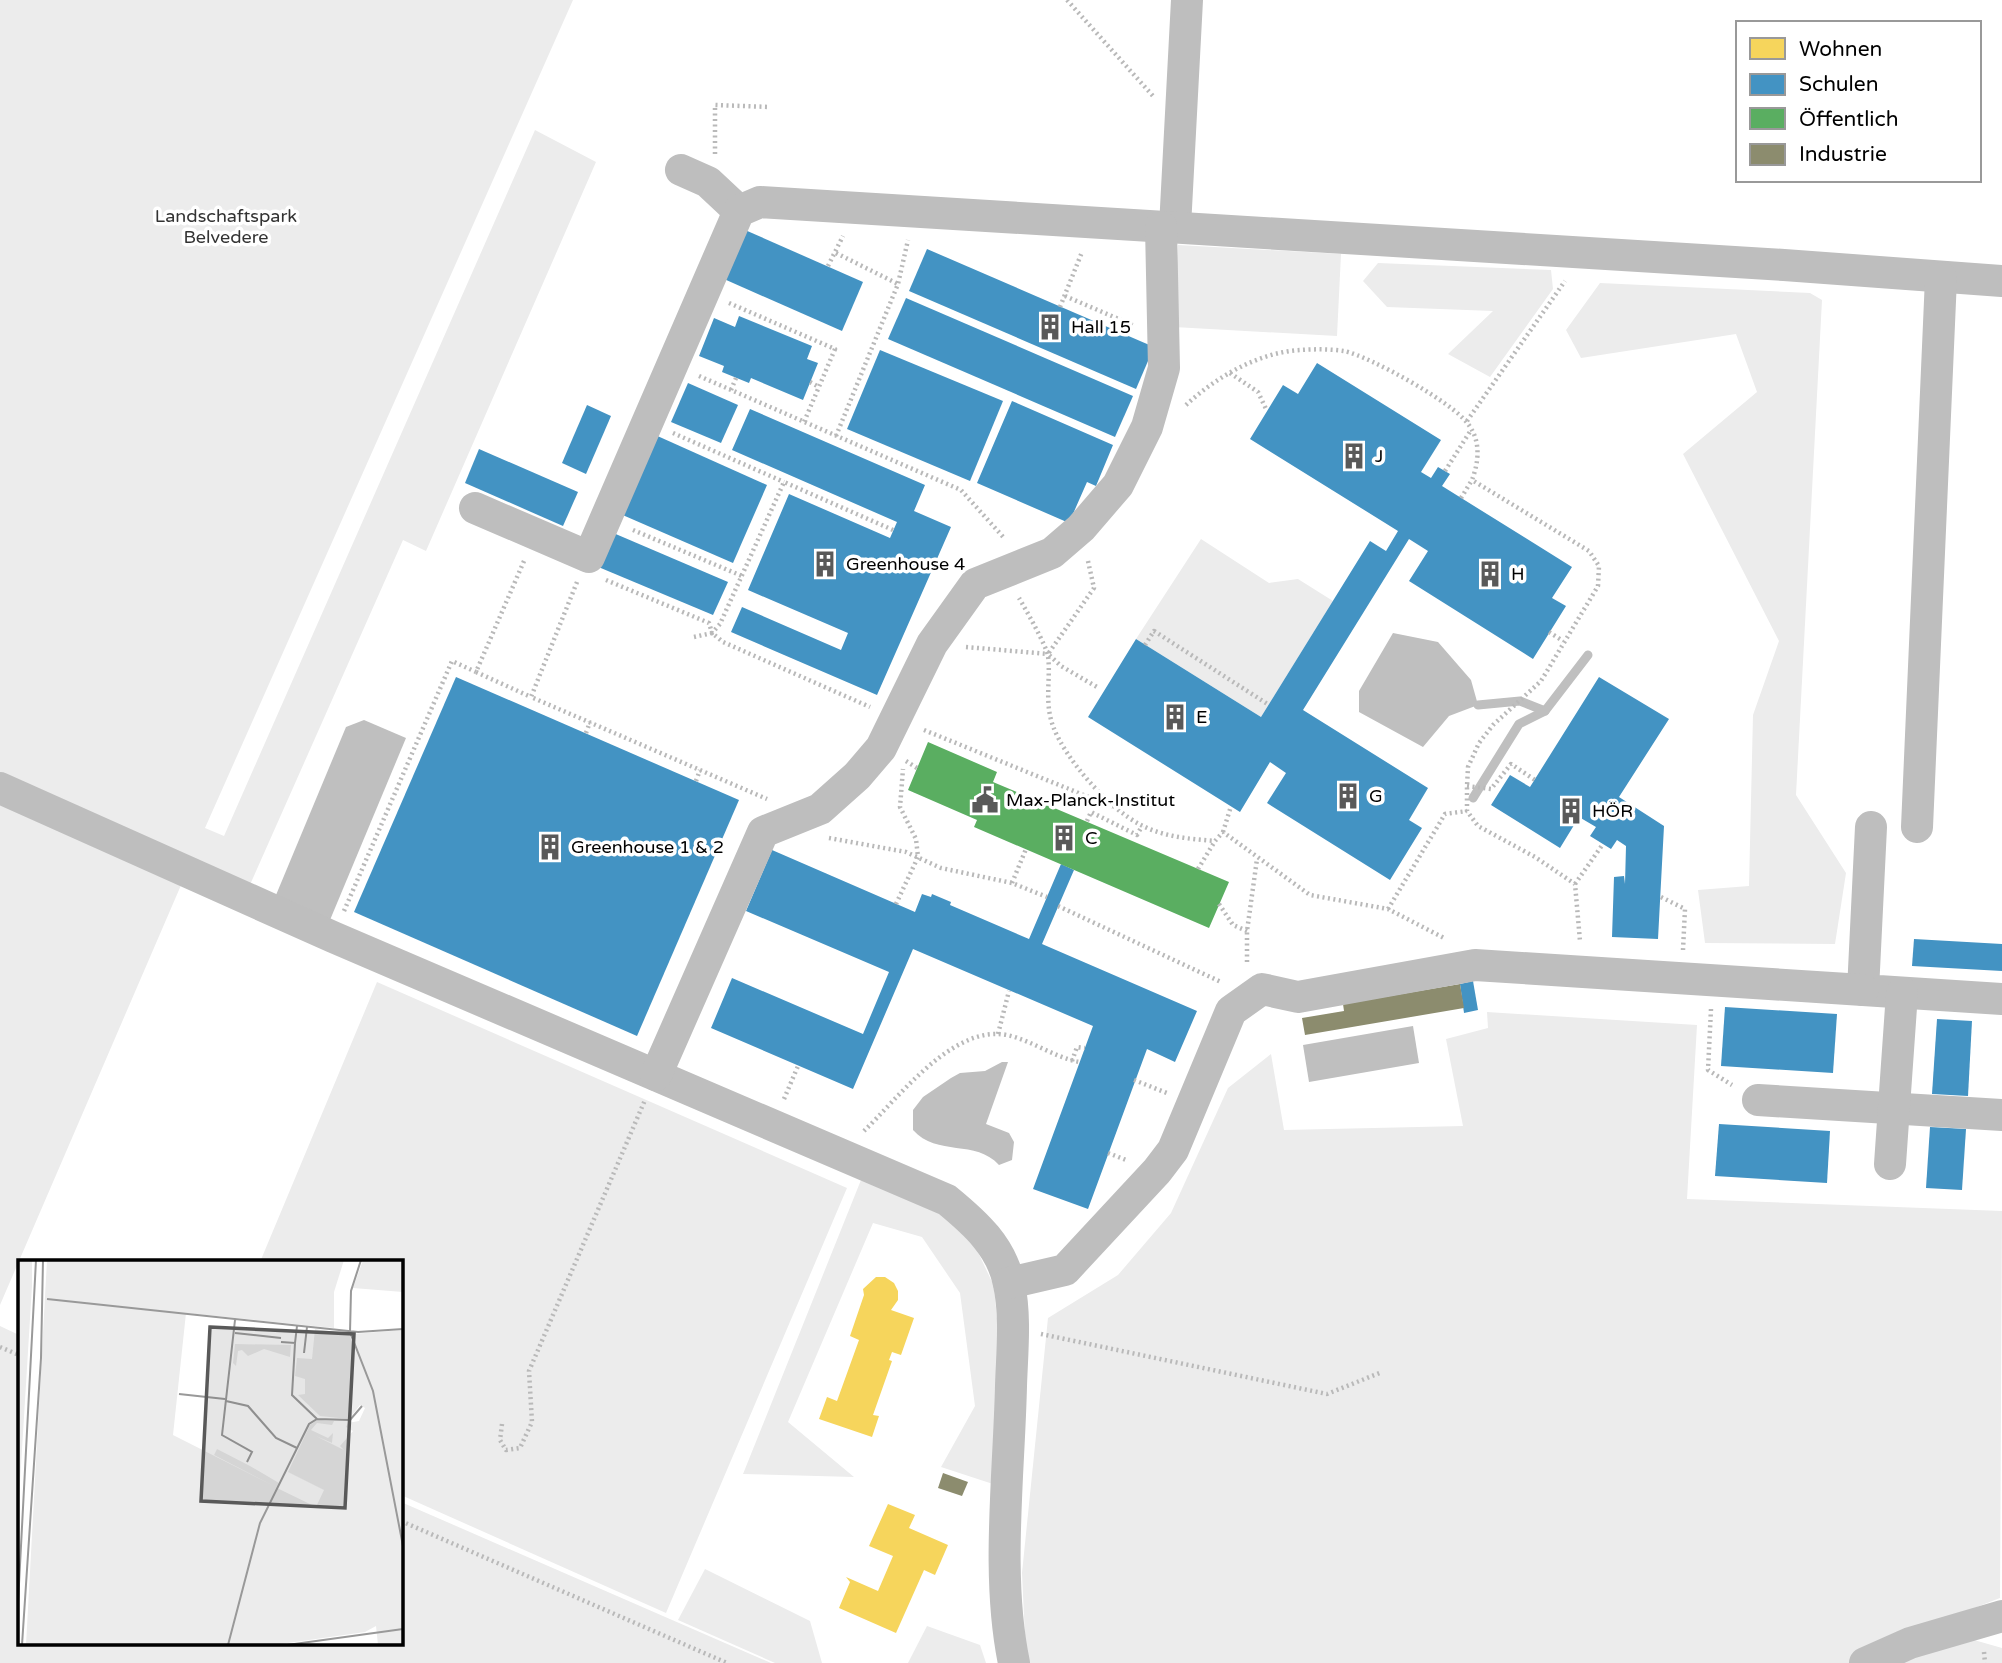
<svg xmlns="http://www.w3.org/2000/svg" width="2002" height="1663" font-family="'Varela Round',sans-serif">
  <rect width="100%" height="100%" fill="#fff"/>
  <g fill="#ececec">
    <path d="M0 0H573L205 828 224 836 535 130 596 162 426 551 403 540 249 887 191 862 0 1305Z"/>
    <path d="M1178 245 1341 254 1337 336 1174 327Z"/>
    <path d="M1378 263 1551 270 1553 289 1490 377 1448 354 1493 311 1387 307 1363 281Z"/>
    <path d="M1600 283 1810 293 1822 300 1796 795 1846 873 1835 944 1705 943 1698 890 1749 886 1753 715 1779 641 1683 454 1757 392 1736 334 1581 358 1566 330Z"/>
    <path d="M1201 539 1269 583 1298 579 1333 601 1261 717 1136 639Z"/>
    <path d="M377 982 847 1188 666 1613 401 1495V1262H260Z"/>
    <path d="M1487 1012 1697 1025 1687 1199 2002 1211 2000 1598 1879 1645 1967 1638 2002 1648V1663H1030L1026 1659 1022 1573 1048 1318 1118 1275 1171 1213 1228 1088 1271 1054 1284 1130 1463 1126 1446 1039 1488 1028Z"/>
    <path d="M861 1180 938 1208 976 1248 994 1286 1000 1352 996 1485 941 1467 975 1406 960 1293 922 1237 873 1223 788 1422 854 1477 743 1474Z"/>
    <path d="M0 1326 19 1335V1644H401V1502L771 1663H0Z"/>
    <path d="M705 1569 810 1621 822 1663H775L678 1620Z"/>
    <path d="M927 1626 980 1645 986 1663H908Z"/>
  </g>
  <g fill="#bfbfbf">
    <path d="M1393 633 1438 642 1471 680 1478 705 1449 716 1423 747 1359 712V691Z"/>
    <path d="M364 720 406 738 330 920 276 895 346 727Z"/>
    <path d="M1413 1026 1419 1063 1309 1082 1303 1045Z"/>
    <path d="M1002 1062H1008L986 1124 1009 1133 1014 1142 1012 1160 999 1165C976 1139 937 1157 913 1130V1110L923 1097 951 1078 960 1073 985 1071Z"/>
  </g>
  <g fill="#f6d55c">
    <path d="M876 1277H885L894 1283 898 1291V1300L891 1310 914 1318 901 1355 892 1352 889 1360 892 1361 873 1415 879 1416 872 1437 819 1419 827 1397 837 1401 859 1340 850 1336 864 1295 863 1289Z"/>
    <path d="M888 1504 915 1515 909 1528 948 1545 935 1575 924 1570 896 1633 839 1608 850 1582 846 1577 878 1591 893 1556 869 1546Z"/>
  </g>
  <g fill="#4393c3">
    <path d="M745 230 863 282 842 331 724 279Z"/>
    <path d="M927 249 1154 347 1136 389 909 291Z"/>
    <path d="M906 298 1133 396 1115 437 888 339Z"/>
    <path d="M739 316 812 346 807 359 818 363 803 400 751 378 749 383 722 372 724 366 699 356 714 318 735 327Z"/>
    <path d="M880 350 1003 401 970 481 847 429Z"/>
    <path d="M1317 363 1441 440 1421 472 1431 478 1438 467 1450 474 1442 486 1572 567 1552 598 1566 606 1533 659 1409 581 1428 551 1409 539 1303 710 1428 788 1409 820 1422 828 1390 880 1267 803 1286 773 1270 762 1240 812 1088 717 1136 639 1261 717 1370 541 1386 551 1398 531 1250 439 1283 385 1298 394Z"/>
    <path d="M688 383 738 405 721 443 671 422Z"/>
    <path d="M1012 401 1113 445 1096 486 1087 482 1069 523 977 483Z"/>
    <path d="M587 405 611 416 586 474 562 463Z"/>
    <path d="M750 409 925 485 914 511 951 527 877 695 731 632 742 607 841 650 848 633 748 590 789 494 890 538 897 522 732 450Z"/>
    <path d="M653 434 767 485 733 563 618 513Z"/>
    <path d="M479 449 578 492 563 526 465 483Z"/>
    <path d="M611 532 728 582 713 615 596 566Z"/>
    <path d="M456 677 739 800 637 1036 354 912Z"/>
    <path d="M1599 677 1669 719 1619 797 1664 826 1658 939 1612 937 1614 877 1624 876 1625 884 1626 846 1617 840 1611 849 1590 836 1596 827 1579 817 1560 848 1491 805 1510 775 1530 787Z"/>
    <path d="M772 850 915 912 922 894 931 897 932 894 951 902 950 905 1029 939 1061 864 1074 870 1042 944 1197 1011 1175 1062 1147 1049 1088 1209 1033 1189 1093 1026 913 949 853 1089 711 1028 732 978 863 1034 889 972 746 911Z"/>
    <path d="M1914 939 2002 944V971L1912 966Z"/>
    <path d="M1473 981 1478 1010 1464 1013 1460 984Z"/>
    <path d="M1725 1007 1837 1014 1833 1073 1721 1066Z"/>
    <path d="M1937 1019 1972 1021 1968 1096 1932 1094Z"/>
    <path d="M1719 1124 1830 1131 1827 1183 1715 1176Z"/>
    <path d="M1930 1127 1966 1129 1962 1190 1926 1188Z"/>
  </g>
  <path fill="#5aae61" d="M928 742 997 772 993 782 1229 882 1209 928 974 827 977 820 908 790Z"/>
  <g fill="#8c8c6e">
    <path d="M1460 984 1464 1008 1305 1035 1302 1018 1344 1011 1343 1004Z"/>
    <path d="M943 1473 968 1482 962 1496 938 1488Z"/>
  </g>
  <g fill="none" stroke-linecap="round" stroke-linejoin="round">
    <g stroke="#bfbfbf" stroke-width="9">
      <path d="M1478 705 1520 701 1545 711 1588 655"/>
      <path d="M1473 798 1519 724 1545 711"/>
    </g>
    <g stroke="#b9b9b9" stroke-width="4.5" stroke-dasharray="2 3.5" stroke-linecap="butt">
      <path d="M1067 0 1153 96"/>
      <path d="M715 154V105L770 107"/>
      <path d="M836 253 898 284"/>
      <path d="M828 266 843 236"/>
      <path d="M1065 296 1135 326"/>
      <path d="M729 303 835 349 804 422"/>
      <path d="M1060 307 1082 252"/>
      <path d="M1230 373 1258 392 1267 411"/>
      <path d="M699 376 961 490 1005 539"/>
      <path d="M810 382 819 387"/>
      <path d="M731 390 736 378"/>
      <path d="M1186 405C1216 377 1259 352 1301 350 1314 349 1331 349 1344 351 1369 356 1454 403 1468 424 1481 441 1479 461 1472 480L1589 551 1599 566 1598 586 1541 681 1493 725 1479 743 1468 767 1467 786V811L1478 826 1535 857 1575 884 1580 941"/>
      <path d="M1467 421 1565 281"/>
      <path d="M673 433 784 482"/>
      <path d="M836 436 898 284 908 240"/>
      <path d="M1445 471 1471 430"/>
      <path d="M1461 498 1472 480"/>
      <path d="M633 530 742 576"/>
      <path d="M524 561 476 672 531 697"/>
      <path d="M1088 561 1094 588 1048 654 1061 666 1097 687"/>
      <path d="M606 580 709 623 712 633 720 624 784 482 893 530"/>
      <path d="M577 582 531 697 767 799"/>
      <path d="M1019 598C1025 608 1047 647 1048 656 1051 678 1044 702 1053 726 1065 759 1109 809 1141 825 1164 837 1190 839 1215 841L1223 832 1310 895 1388 909 1446 939"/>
      <path d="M1549 632 1563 641"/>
      <path d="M694 637 712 633 723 642 870 707"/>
      <path d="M1145 645 1154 631 1269 705"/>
      <path d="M966 647 1048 654"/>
      <path d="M924 730 1113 807"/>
      <path d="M586 733 590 722"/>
      <path d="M906 761 917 768"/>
      <path d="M696 781 700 770"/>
      <path d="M1467 786 1491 789 1511 764 1535 780"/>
      <path d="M1087 821 1091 812 1137 835 1142 826"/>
      <path d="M1223 832 1231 806"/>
      <path d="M829 838 906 852 941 868 1012 883 1047 897"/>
      <path d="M1198 869 1215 841"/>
      <path d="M1012 883 1026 849"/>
      <path d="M1575 884 1603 844"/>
      <path d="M1661 897 1685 909 1683 950"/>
      <path d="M896 904 918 857 916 839 900 807 903 769"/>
      <path d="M1219 904 1233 925 1247 931"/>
      <path d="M1058 906 1221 982"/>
      <path d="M1388 909 1445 814 1467 811"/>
      <path d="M344 911 452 661 476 672"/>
      <path d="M1247 962V931L1257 859"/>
      <path d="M1711 1009 1708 1070 1732 1085"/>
      <path d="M998 1034 1009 991"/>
      <path d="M1072 1061 1077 1047 1085 1048"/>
      <path d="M1134 1080 1167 1093"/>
      <path d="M784 1099 798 1066"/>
      <path d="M864 1131C898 1098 947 1033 997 1034 1023 1034 1053 1058 1080 1062"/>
      <path d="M1108 1153 1126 1160"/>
      <path d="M1041 1334 1327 1394 1382 1372"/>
      <path d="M0 1347 19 1355"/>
      <path d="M502 1424 500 1440 506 1450 520 1448 532 1422 529 1371 645 1100"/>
      <path d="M401 1521 727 1663"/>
      <path d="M1984 1652 1985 1663"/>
    </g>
    <g stroke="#bebebe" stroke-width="32">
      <path d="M681 170 708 182 739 211"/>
      <path d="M1175 227 1187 0"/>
      <path d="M475 508 589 557 739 211 760 202 1784 265 2002 281"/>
      <path d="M0 788 333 937 947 1200C975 1223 1002 1247 1009 1284 1016 1317 1012 1353 1011 1386 1009 1474 996 1577 1014 1663"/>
      <path d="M1871 827 1863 990 2002 999"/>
      <path d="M1917 827 1941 278"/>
      <path d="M656 1075 763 832 820 809 857 776 881 748 932 644 975 584 1052 553 1081 528 1118 485 1147 427 1164 368 1161 227"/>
      <path d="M1758 1100 2002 1115"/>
      <path d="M1890 1164 1902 993"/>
      <path d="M1009 1283 1065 1270 1157 1171 1173 1150 1231 1011 1262 989 1298 997 1475 965 1863 990"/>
      <path d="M1865 1663 1910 1643 2002 1616"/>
    </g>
  </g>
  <defs>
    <g id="building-bare" transform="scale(2.1)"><path d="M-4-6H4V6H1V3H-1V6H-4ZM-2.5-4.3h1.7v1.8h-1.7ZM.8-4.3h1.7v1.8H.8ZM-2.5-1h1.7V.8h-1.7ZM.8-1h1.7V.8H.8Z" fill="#595959" stroke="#fff" stroke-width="2.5" paint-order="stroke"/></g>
    <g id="civic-bare" transform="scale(2.1)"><path d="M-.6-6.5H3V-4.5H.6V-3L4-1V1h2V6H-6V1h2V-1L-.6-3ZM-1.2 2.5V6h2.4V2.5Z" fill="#595959" stroke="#fff" stroke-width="2.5" paint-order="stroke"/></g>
  </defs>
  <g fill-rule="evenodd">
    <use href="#building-bare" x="1050" y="327"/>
    <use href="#building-bare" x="1354" y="456"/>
    <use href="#building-bare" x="825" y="564"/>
    <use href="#building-bare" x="1490" y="574"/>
    <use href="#building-bare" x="1175" y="717"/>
    <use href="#building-bare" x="1348" y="796"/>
    <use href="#civic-bare" x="985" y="800"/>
    <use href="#building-bare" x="1571" y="811"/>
    <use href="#building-bare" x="1064" y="838"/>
    <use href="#building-bare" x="550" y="847"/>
  </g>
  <g text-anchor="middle" stroke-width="7" stroke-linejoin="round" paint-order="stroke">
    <g font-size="18" fill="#333" stroke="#fff">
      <text x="226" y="222">Landschaftspark<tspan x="226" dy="21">Belvedere</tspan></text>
    </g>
    <g font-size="18" fill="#000" stroke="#fff" text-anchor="start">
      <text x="1071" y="333">Hall 15</text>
      <text x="1375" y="462">J</text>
      <text x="846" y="570">Greenhouse 4</text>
      <text x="1511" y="580">H</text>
      <text x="1196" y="723">E</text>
      <text x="1369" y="802">G</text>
      <text x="1006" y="806">Max-Planck-Institut</text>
      <text x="1592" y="817">HÖR</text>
      <text x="1085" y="844">C</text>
      <text x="571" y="853">Greenhouse 1 &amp; 2</text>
    </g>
  </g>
  <g transform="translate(18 1260)">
    <rect width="385" height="385" fill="#fff"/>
    <path d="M0 0H14V26L0 255ZM29 0H326L316 32V68L168 53 155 175 256 226 196 195 199 189 232 206 261 223 259 228 298 247 306 230 270 212 292 165 299 160 316 161 314 165 299 163 293 170 310 178 315 173 314 183 298 176 326 190 322 186 335 171 328 167 330 163 341 161 347 148 342 145 331 159 302 156 280 135 287 134V119L277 116 279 98 294 99 297 69 331 74 334 82 335 74 385 70V385H360L358 366 347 372 256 385H8ZM345 0H385V32L335 28ZM217 84 273 85 272 97 246 89 230 96 224 90 220 91 218 106 215 103Z" fill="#ececec"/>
    <path fill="none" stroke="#999" stroke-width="2" d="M343 0 333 31 332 72 355 131 385 286M29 39 340 72 385 69M217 60 204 175 234 192 229 202M217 73 263 78M263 82 277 83 279 66M277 83 274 135 299 159M286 93 289 67M161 134 207 139M208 141 230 146 258 178 279 188M0 343 18 0M4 385 23 98 25 0M210 385 242 263 291 164 299 159 332 160 344 146M269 385 385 369"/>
    <path fill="#595959" fill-opacity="0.15" stroke="#595959" stroke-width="3.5" d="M192 67 336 74 327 248 183 241Z"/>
    <rect width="385" height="385" fill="none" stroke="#000" stroke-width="3.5"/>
  </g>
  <rect x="1736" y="21" width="245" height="161" fill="#ffffff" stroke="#999999" stroke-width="2"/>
  <rect x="1750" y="38" width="35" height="21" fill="#f6d55c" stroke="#999999" stroke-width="2"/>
  <text x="1799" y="56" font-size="21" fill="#000000">Wohnen</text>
  <rect x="1750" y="74" width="35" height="21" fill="#4393c3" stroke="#999999" stroke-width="2"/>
  <text x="1799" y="91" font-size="21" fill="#000000">Schulen</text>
  <rect x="1750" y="108" width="35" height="21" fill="#5aae61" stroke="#999999" stroke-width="2"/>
  <text x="1799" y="126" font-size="21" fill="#000000">Öffentlich</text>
  <rect x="1750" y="144" width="35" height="21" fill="#8c8c6e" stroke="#999999" stroke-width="2"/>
  <text x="1799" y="161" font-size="21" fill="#000000">Industrie</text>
</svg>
